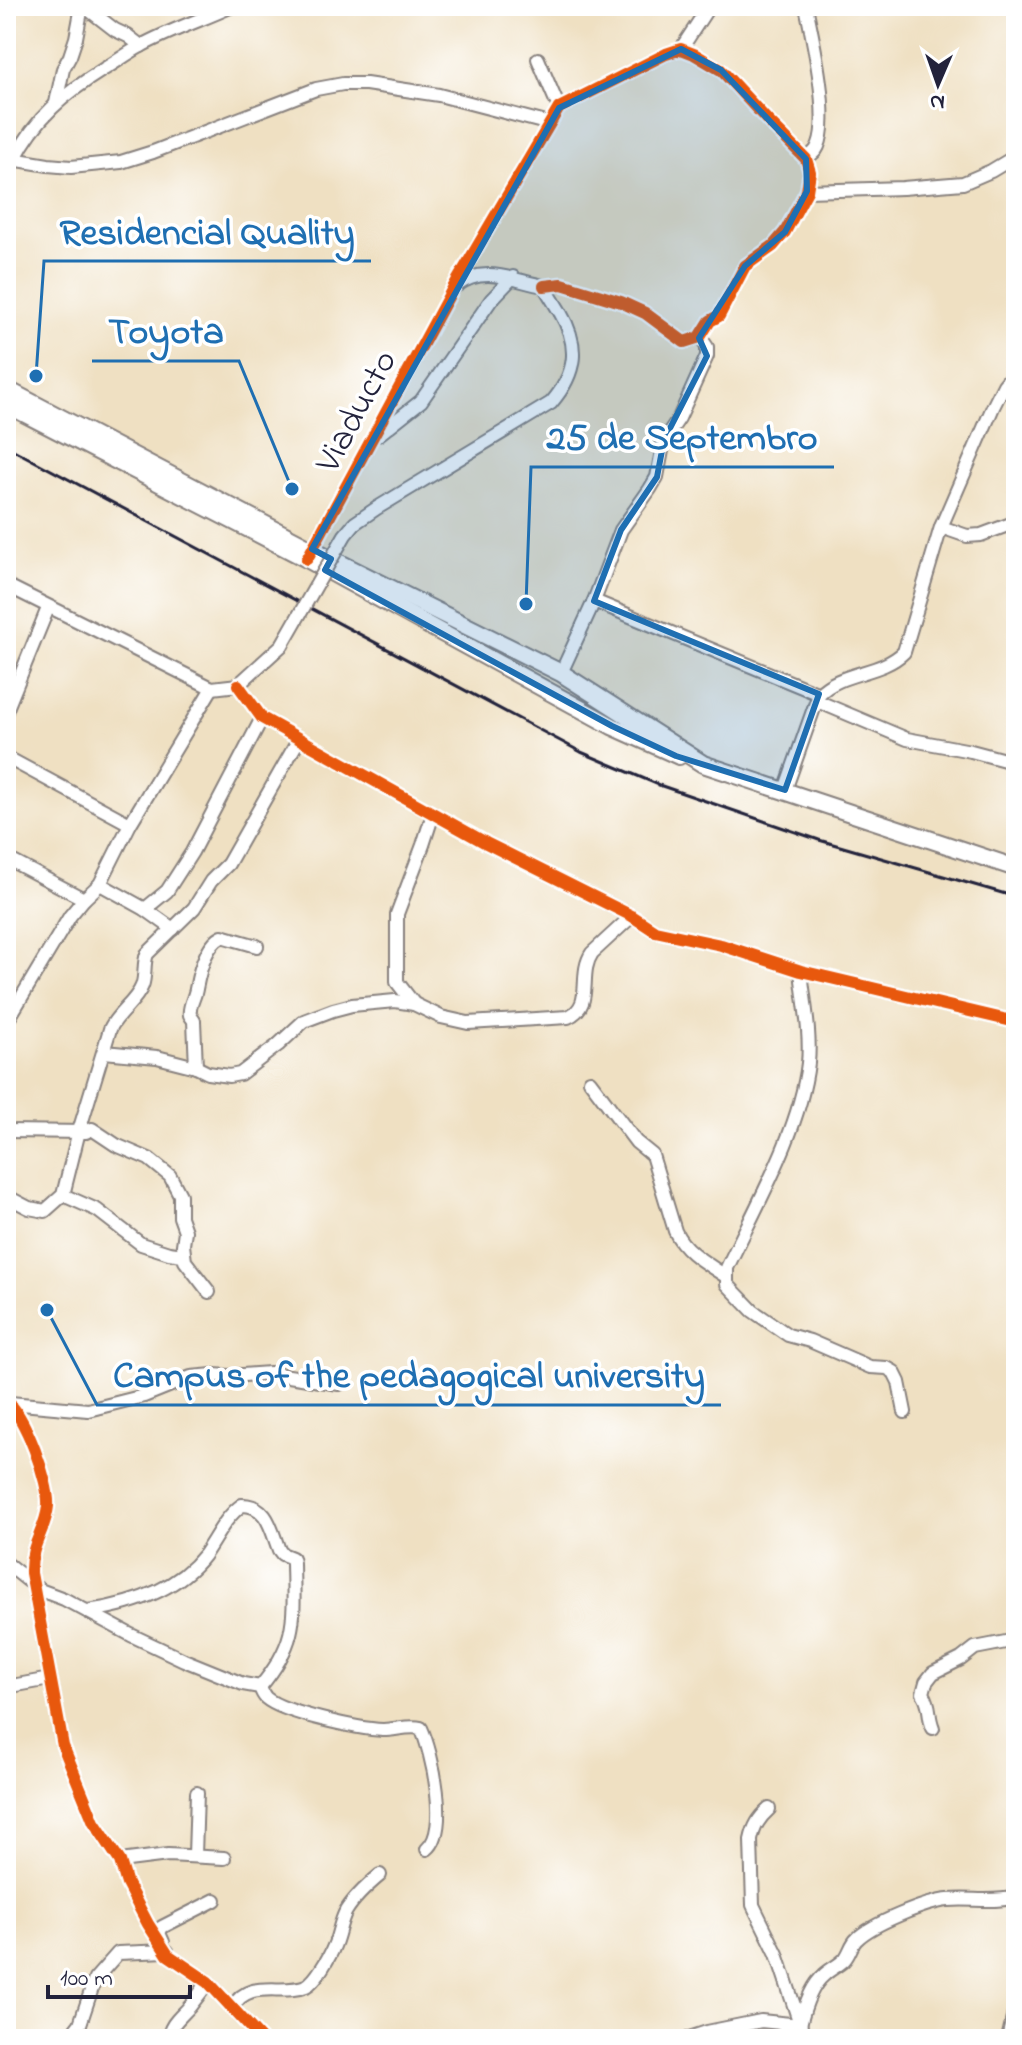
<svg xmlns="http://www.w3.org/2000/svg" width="1022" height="2045" font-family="'Indie Flower',sans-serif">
  <rect width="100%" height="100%" fill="#fff"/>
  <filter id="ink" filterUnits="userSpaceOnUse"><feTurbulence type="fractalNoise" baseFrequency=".0125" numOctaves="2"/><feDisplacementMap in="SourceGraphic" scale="16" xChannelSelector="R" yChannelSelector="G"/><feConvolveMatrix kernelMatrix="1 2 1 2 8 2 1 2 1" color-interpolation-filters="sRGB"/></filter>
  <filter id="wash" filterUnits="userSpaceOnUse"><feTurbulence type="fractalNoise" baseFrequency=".006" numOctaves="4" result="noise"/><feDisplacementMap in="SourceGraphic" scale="32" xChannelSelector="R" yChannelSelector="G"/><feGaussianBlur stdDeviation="1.8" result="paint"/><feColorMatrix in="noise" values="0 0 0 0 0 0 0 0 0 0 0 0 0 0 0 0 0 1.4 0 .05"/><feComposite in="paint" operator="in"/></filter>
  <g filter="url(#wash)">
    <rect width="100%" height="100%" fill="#efe0c2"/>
  </g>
  <g filter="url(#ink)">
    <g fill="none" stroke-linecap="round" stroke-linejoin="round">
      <g stroke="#88817e" stroke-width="16">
        <g id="minor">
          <path d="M84 6 115 30 128 36 141 46"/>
          <path d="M806 6C812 36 833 125 816 150 813 154 809 156 806 159"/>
          <path d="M681 49 709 6"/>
          <path d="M538 59 559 108"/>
          <path d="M56 103 63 69 70 56 76 38 82 6"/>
          <path d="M6 158 48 165 71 167 121 162 153 152 316 89 343 84H366L439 95 550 124"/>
          <path d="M14 160C36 117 64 94 104 69 116 62 128 53 141 46 170 30 202 20 232 6"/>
          <path d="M807 191 903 188 963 183 991 171 1016 156"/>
          <path d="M456 286C484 264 514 281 544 286L560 312"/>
          <path d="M378 435 421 401 491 300 513 277"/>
          <path d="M941 527 967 536 981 535 1016 522"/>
          <path d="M308 557 453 288 559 108 666 54 681 49 694 54 721 70 769 122 806 159 810 172 807 191 785 232 773 246 745 266 719 316 710 321 700 337 684 342 645 313 621 302 562 284 544 286"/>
          <path d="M6 585 212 688 238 685"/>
          <path d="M594 601 819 694"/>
          <path d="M561 673 594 601 621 530 650 489 657 477 664 440 679 418 707 356V347L700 337"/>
          <path d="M238 685 262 718 486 843 632 916 655 931 721 945 801 971 1016 1022"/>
          <path d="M238 685 282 645"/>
          <path d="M817 701 907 739 971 751 1016 763"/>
          <path d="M6 711 48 608"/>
          <path d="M6 757 130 824"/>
          <path d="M785 790 819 694C841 671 881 675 904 652L941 527 993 407 1004 385 1016 370"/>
          <path d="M6 858 84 899"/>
          <path d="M100 884 145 909 173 929"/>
          <path d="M145 909 167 891 192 852 262 718"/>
          <path d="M801 971C804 1001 811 1034 808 1063 800 1131 756 1206 727 1268V1284L753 1311 788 1335 810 1341 870 1367 887 1368 894 1372 899 1382 905 1412"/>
          <path d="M414 1004 397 982V914L423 845 433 814"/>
          <path d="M6 1023 70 916 84 899 100 884 130 824 212 688"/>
          <path d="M104 1052 157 1057 196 1067 208 1073 229 1076 240 1074 278 1045 304 1021 333 1010 352 1005 395 1001 414 1004 441 1017 468 1023 568 1017C595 1005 577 975 592 953L632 916"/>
          <path d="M196 1067 194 1021C193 1019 191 1017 190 1015 188 1007 195 997 196 989 199 973 206 944 222 936L257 946"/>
          <path d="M590 1081 636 1142 652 1155 675 1231C685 1253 708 1264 727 1277"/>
          <path d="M6 1131 86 1132 92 1129 116 1145 149 1159 170 1176 180 1195V1217L185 1231 183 1245 185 1261 209 1292"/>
          <path d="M63 1195 97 1210 141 1244 169 1253 183 1255"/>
          <path d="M6 1196 29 1208 45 1211 63 1195 79 1131 110 1029C117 1013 136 1002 142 986 146 976 143 964 147 954L194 908 211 881 228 864 299 739"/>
          <path d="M6 1401C24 1412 50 1484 48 1506 46 1530 30 1544 31 1573L63 1746 94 1822 120 1861 127 1884 148 1924 168 1955 208 1982 261 2039"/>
          <path d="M10 1403 88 1410 144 1396 191 1377 213 1375 230 1376 270 1373 339 1384"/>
          <path d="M6 1563 40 1590 64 1599 131 1635 184 1660 243 1684 260 1687C261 1690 264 1696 266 1698 283 1713 360 1729 383 1730 396 1730 409 1725 421 1728 432 1752 450 1831 427 1849"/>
          <path d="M88 1611C130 1605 177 1590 204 1555 216 1538 225 1517 242 1505 268 1505 271 1530 279 1550L282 1554 292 1558 293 1563C294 1619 298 1642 260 1687"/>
          <path d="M6 1687 50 1679"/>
          <path d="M933 1728C927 1714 932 1707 923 1693L926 1682 933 1673 961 1659 975 1648 1016 1640"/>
          <path d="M769 1809C759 1818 754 1826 751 1840L753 1905 777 1954 805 2039"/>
          <path d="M195 1855 197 1793"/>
          <path d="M120 1861 168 1855 224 1858"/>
          <path d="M163 1942 159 1933 162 1927 215 1900"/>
          <path d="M233 2007C248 1978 282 1996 306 1986 316 1981 330 1956 334 1946 339 1935 340 1922 346 1911 354 1898 368 1885 380 1875"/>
          <path d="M68 2039 80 2024 95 1979 118 1953 167 1951"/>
          <path d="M169 2039C169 2024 182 2016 191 2005 197 1997 203 1990 208 1982"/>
          <path d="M686 2039 707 2032 761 2021 800 2025C804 2008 811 1986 824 1975 830 1969 838 1966 844 1960 850 1954 851 1944 857 1939 872 1924 926 1902 948 1900 971 1898 993 1903 1016 1897"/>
          <path d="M1008 2039 1016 2005"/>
        </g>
      </g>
      <g stroke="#88817e" stroke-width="20">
        <g id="highway">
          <path d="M6 389 312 549 561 673 703 764 1016 868"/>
          <path d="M6 404 307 559 612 726 679 756"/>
        </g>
      </g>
      <use href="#minor" stroke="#fff" stroke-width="12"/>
      <use href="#highway" stroke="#fff" stroke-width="16"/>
      <path stroke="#22223b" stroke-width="3" d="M6 446 581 752 659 785 819 840 1016 897"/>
      <g stroke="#88817e" stroke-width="16" stroke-linecap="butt">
        <path id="minor-bridge" d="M282 645 345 535 355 523 377 508 551 403C577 373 580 346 560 312"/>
      </g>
      <use href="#minor-bridge" stroke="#fff" stroke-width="12"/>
      <g stroke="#fff" stroke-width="17">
        <g id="cycleway">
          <path d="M307 559 453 288 559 108 666 54 681 49 694 54 721 70 769 122 806 159 810 172 807 191 785 232 773 246 745 266 719 316 710 321 700 337 684 342 645 313 621 302 562 284 544 286"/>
          <path d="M238 685 262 718 486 843 632 916 655 931 721 945 801 971 1016 1022"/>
          <path d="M6 1401C24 1412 50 1484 48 1506 46 1530 30 1544 31 1573L63 1746 94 1822 120 1861 127 1884 148 1924 168 1955 208 1982 261 2039"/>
        </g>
      </g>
      <use href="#cycleway" stroke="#e8590c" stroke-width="12"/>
    </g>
  </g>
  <path fill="#1f6fb2" fill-opacity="0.2" stroke="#1f6fb2" stroke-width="6" stroke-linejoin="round" d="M681 49 721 70 806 159 807 191 785 232 745 266 699 338 707 356 664 440 657 477 621 530 594 601 819 694 785 790 676 756 612 726 325 570 331 559 312 549 559 108Z"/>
  <g text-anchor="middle" stroke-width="7" stroke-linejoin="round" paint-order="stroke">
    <g font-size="36" fill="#22223b" stroke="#fff">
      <text transform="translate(354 410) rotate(-62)" y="13">Viaducto</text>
    </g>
  </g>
  <path fill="none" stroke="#1f6fb2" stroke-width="3" d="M36 376L44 261H371M292 489L239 361H92M526 604L531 467H834M47 1310L97 1405H721"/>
  <g fill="#1f6fb2" stroke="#fff" stroke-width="3">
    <circle cx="36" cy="376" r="8"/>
    <circle cx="292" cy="489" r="8"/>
    <circle cx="526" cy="604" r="8"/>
    <circle cx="47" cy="1310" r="8"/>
  </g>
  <g font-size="38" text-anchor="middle" font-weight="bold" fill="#1f6fb2" stroke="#fff" stroke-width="7" stroke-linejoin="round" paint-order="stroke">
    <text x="207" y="244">Residencial Quality</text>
    <text x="166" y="343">Toyota</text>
    <text x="682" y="449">25 de Septembro</text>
    <text x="409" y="1387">Campus of the pedagogical university</text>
  </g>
  <rect width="1022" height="2045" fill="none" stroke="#fff" stroke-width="32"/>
  <g transform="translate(938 84) rotate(182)" stroke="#ffffff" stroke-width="6" paint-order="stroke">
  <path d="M0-6L14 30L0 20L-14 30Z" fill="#22223b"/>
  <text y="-12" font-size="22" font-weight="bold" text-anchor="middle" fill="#22223b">N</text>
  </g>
  <path d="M48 1985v12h142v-12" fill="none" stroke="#22223b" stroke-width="4"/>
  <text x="60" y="1985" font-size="24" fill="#22223b" stroke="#ffffff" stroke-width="6" paint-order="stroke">100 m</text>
</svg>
